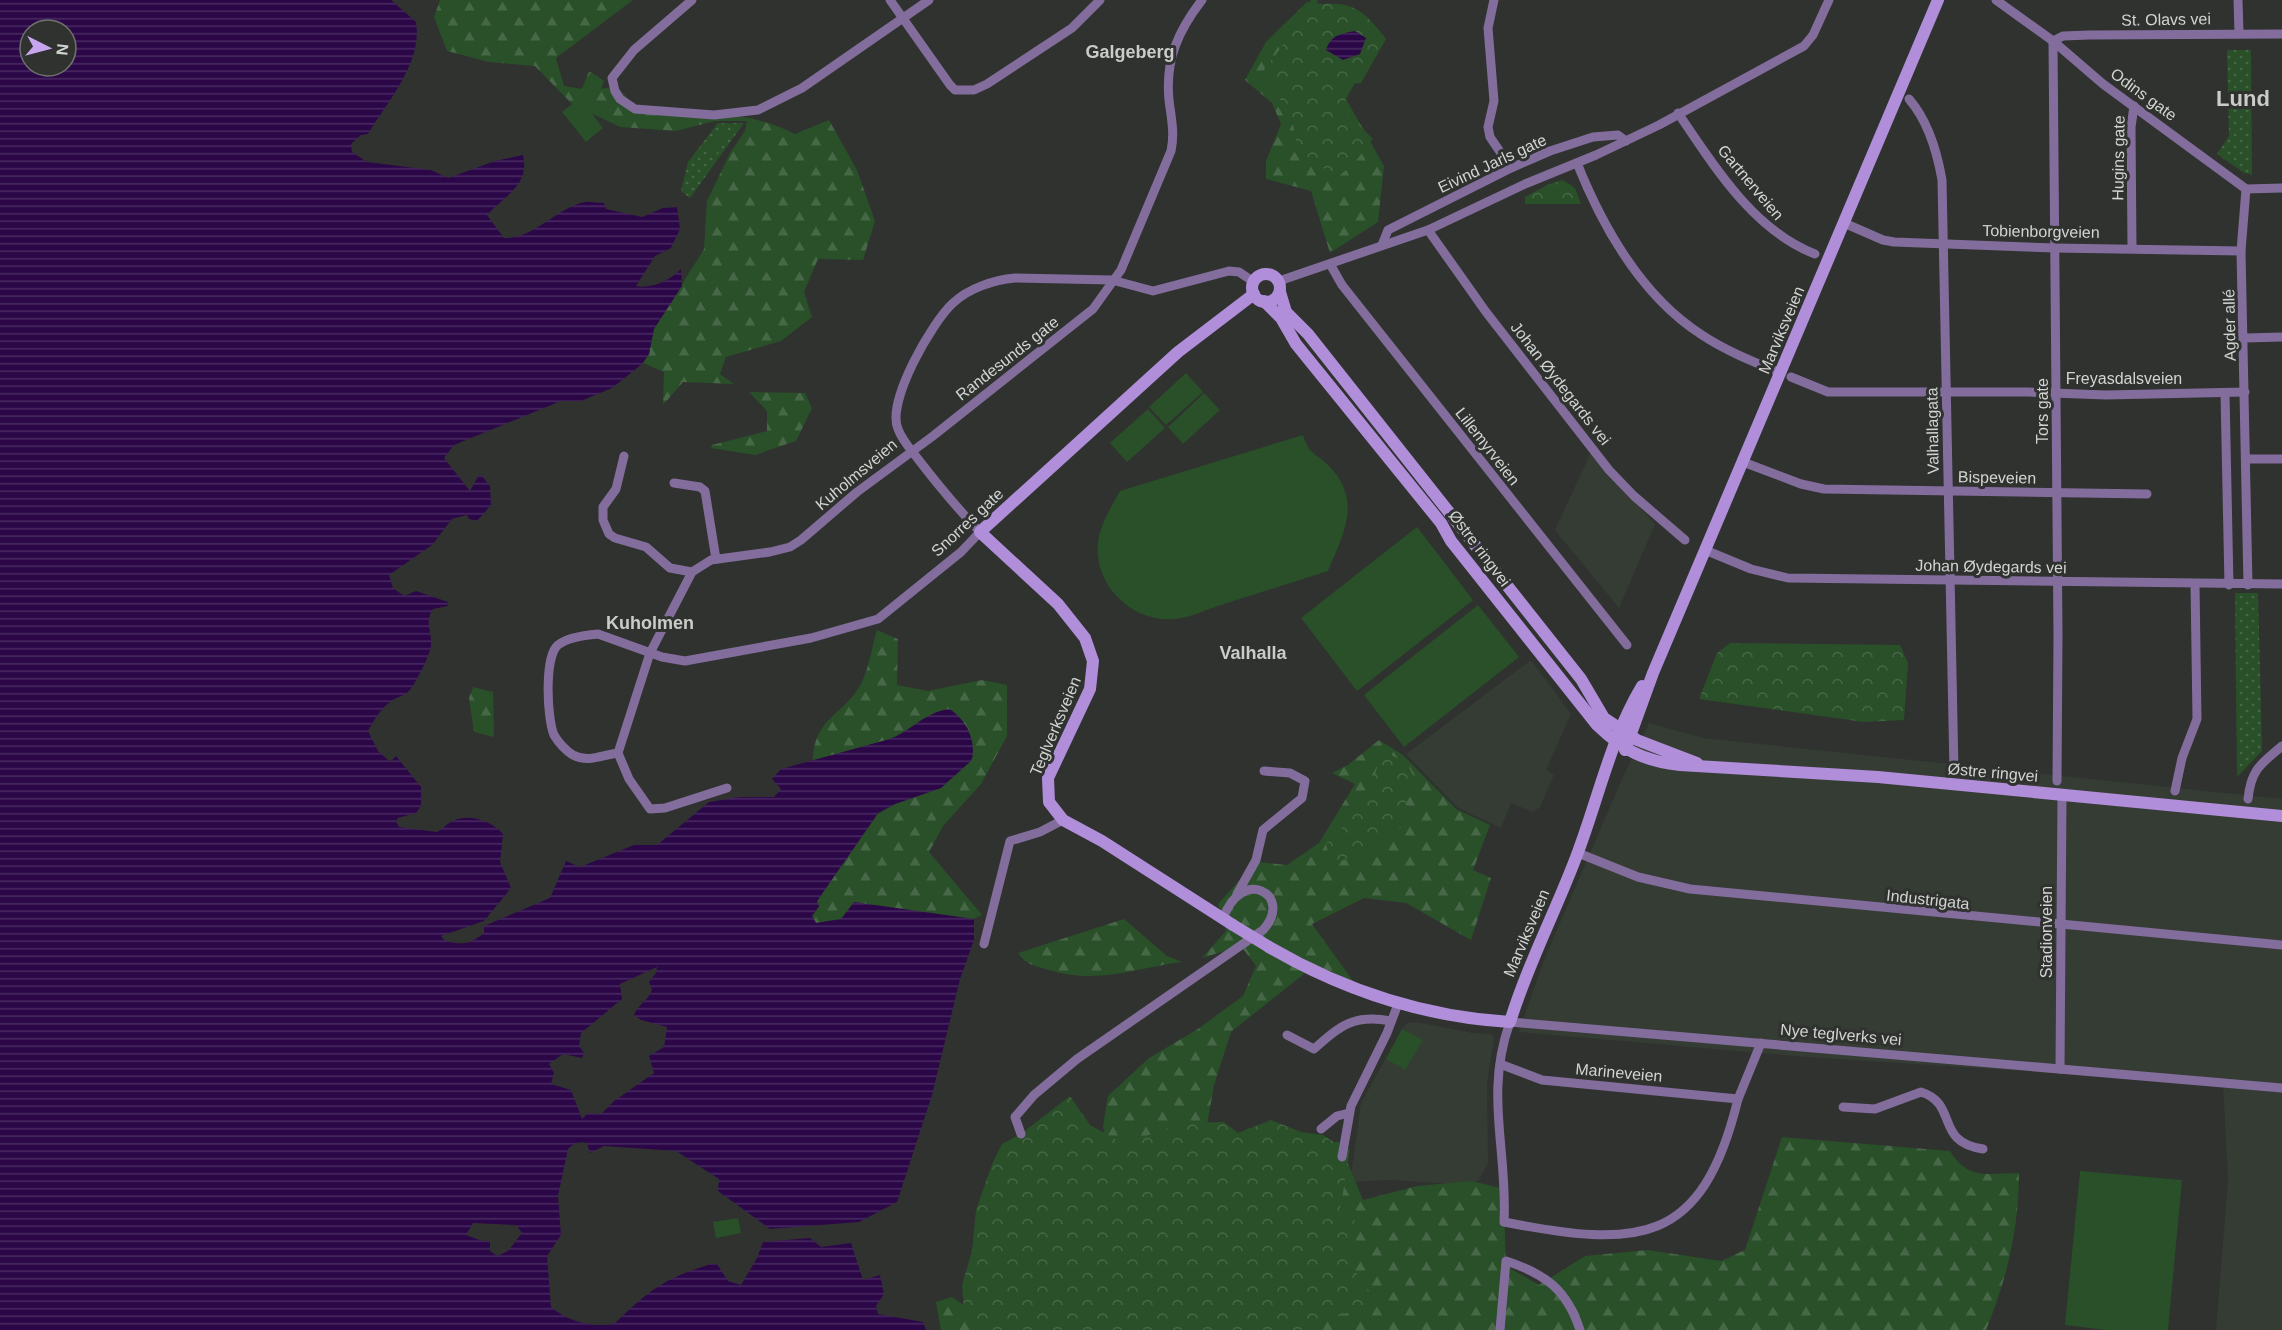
<svg xmlns="http://www.w3.org/2000/svg" width="2282" height="1330" font-family="Arial,sans-serif">
  <defs>
    <pattern id="grass-dots" width="8" height="8" patternUnits="userSpaceOnUse" patternTransform="scale(1.5)"><rect width="8" height="8" fill="#295028"/><path d="M2 2h.1M6 6h.1" fill="none" stroke="#476846" stroke-width="1.8" stroke-linecap="round"/></pattern>
    <pattern id="forest-firs" width="22" height="20" patternUnits="userSpaceOnUse" patternTransform="scale(1.5)"><rect width="22" height="20" fill="#295028"/><path d="M5 1l3.5 6h-7zM16 11l3.5 6h-7z" fill="#476846"/></pattern>
    <pattern id="park-crowns" width="20" height="18" patternUnits="userSpaceOnUse" patternTransform="scale(1.5)"><rect width="20" height="18" fill="#295028"/><path d="M2 6a3 3 0 1 1 6 0M12 15a3 3 0 1 1 6 0" fill="none" stroke="#476846"/></pattern>
    <pattern id="water-rules" width="6" height="5" patternUnits="userSpaceOnUse" patternTransform="scale(1.5)"><rect width="6" height="5" fill="#2b0747"/><path d="M0 2.5h6" fill="none" stroke="#492a61"/></pattern>
  </defs>
  <rect width="100%" height="100%" fill="#2f322f"/>
  <g fill="#353c34">
    <path d="M1591 452 1655 524 1619 608 1555 530Z"/>
    <path d="M1531 660 1571 714 1546 770 1554 775 1540 807 1533 812 1511 803 1501 828 1458 808 1406 754Z"/>
    <path d="M1649 723 1703 738 2282 799V1330H2216L2228 1180 2223 1084 1806 1057 1519 1032 1544 960 1622 779Z"/>
    <path d="M1416 1022 1473 1033 1491 1034 1494 1038 1487 1083 1488 1163 1478 1181 1458 1184 1390 1180 1350 1182 1361 1103 1402 1029 1407 1023Z"/>
  </g>
  <g fill="url(#grass-dots)">
    <path d="M2227 50H2251L2252 175 2244 173 2217 154 2229 136Z"/>
    <path d="M718 123H744L690 198 681 191 688 162Z"/>
    <path d="M2235 593H2258L2262 751 2237 777Z"/>
  </g>
  <g fill="url(#forest-firs)">
    <path d="M440 0H633L556 58 564 86 588 90 617 87 635 106C689 112 747 109 795 134L829 120 857 170 875 221 863 260 818 259 804 292 812 317 781 341 726 357 720 374 734 384 683 382 663 405 664 372 643 363 649 354 654 329 704 249 707 201 730 153 745 131 747 121H715L676 131 620 127 572 104 535 66 489 62 447 51 434 17Z"/>
    <path d="M1307 2 1341 7 1366 62 1346 99 1384 166 1378 222 1330 253 1311 191 1266 179V161L1281 124 1272 103 1245 80 1266 42Z"/>
    <path d="M749 392 805 393 812 408 796 441 755 455 711 448 712 445 767 431V411Z"/>
    <path d="M877 630 898 639 897 685 928 691 982 680 1007 685V736L981 784 943 826 929 852 982 915 973 919 846 915 841 919 816 923 812 916 819 907 817 901 878 814 895 804 941 788 973 757 968 728 952 710 924 718 904 733 890 739 813 761C813 718 845 714 861 684 869 668 872 647 877 630Z"/>
    <path d="M473 687 493 692 494 737 474 732 469 698Z"/>
    <path d="M1379 740 1403 755 1456 809 1490 825 1473 870 1491 878 1471 940 1406 903 1364 898 1312 924 1361 992 1310 969 1231 1032 1214 1085 1204 1142H1339L1363 1200 1417 1186 1472 1181 1500 1188 1504 1211 1506 1266 1539 1285 1585 1256 1648 1250 1721 1261 1745 1250 1782 1137 1950 1151C1969 1181 1987 1173 2019 1173 2019 1228 2007 1279 1986 1330H941L936 1302 952 1297 987 1321 1109 1174 1103 1126 1108 1096 1149 1058 1198 1029 1243 996 1256 966 1241 946 1202 958 1226 931 1218 904 1256 862 1287 865 1319 843 1355 784 1332 773 1348 765Z"/>
    <path d="M1124 919 1167 956 1182 962C1135 968 1098 985 1049 970 1035 966 1026 965 1018 953Z"/>
  </g>
  <g fill="url(#park-crowns)">
    <path d="M1311 0H1317L1318 4C1355 1 1364 11 1386 39L1361 83 1350 84 1344 90 1348 114 1373 139 1355 162 1337 178 1298 150 1293 124 1264 69C1283 48 1296 24 1311 0Z"/>
    <path d="M589 71 604 81 597 99 587 95 582 89Z"/>
    <path d="M1563 180 1575 188 1581 204H1525V197L1549 184Z"/>
    <path d="M1730 643 1900 645 1908 663 1904 720 1864 722 1699 699 1717 653Z"/>
    <path d="M1388 753 1407 764 1414 777 1405 786 1407 824 1361 853 1331 865 1326 844C1342 829 1361 810 1370 790 1376 777 1375 761 1388 753Z"/>
    <path d="M1070 1096 1090 1125 1124 1144 1182 1123 1224 1122 1238 1133 1271 1120 1301 1132 1323 1135 1343 1148 1350 1149 1340 1211 1355 1221 1347 1233 1353 1268 1376 1301 1305 1330H980L964 1311 962 1285 972 1251 976 1210 993 1162 1002 1144 1021 1134Z"/>
  </g>
  <g fill="#295028">
    <path d="M580 98 603 128 586 142 562 112Z"/>
    <path d="M722 127 731 134 716 154 706 147Z"/>
    <path d="M1186 373 1203 392 1166 425 1149 407Z"/>
    <path d="M1204 393 1220 410 1183 444 1168 427Z"/>
    <path d="M1148 409 1165 428 1127 462 1110 443Z"/>
    <path d="M1303 435C1310 456 1314 451 1329 466 1363 501 1343 535 1328 571 1291 583 1255 594 1218 606 1205 610 1189 618 1175 619 1132 623 1093 585 1098 542 1101 523 1111 507 1120 491Z"/>
    <path d="M1417 527 1473 600 1357 691 1301 618Z"/>
    <path d="M1478 605 1519 657 1404 747 1364 695Z"/>
    <path d="M1402 1029 1423 1040 1405 1070 1386 1059Z"/>
    <path d="M2080 1171 2182 1180 2168 1330H2106L2065 1325Z"/>
    <path d="M738 1218 741 1233 716 1238 713 1222Z"/>
  </g>
  <g fill="url(#water-rules)" fill-rule="evenodd">
    <path d="M0 0H391L416 22C423 62 387 102 368 134L361 135 351 144 352 152 367 162 431 170 448 178 495 161 523 155C530 186 505 195 487 215L504 238C534 239 556 208 585 202 590 201 598 203 604 203L606 209 642 217 663 208 677 207 680 229 671 248 655 256 636 286C651 289 670 281 681 269L682 286 654 329 649 354 642 364 612 388 581 401H561L454 445 444 458 470 491 479 475 482 476 490 486 491 505 477 521 469 519 467 515 452 519 432 545 389 575 393 588 404 596 416 591 448 602V606L433 609C424 622 432 632 431 645 431 653 417 680 412 687 406 697 397 696 390 702 380 710 374 720 368 731L378 751 390 762 396 756 421 787V806L416 813 398 818 396 821 399 827 437 832C443 829 447 823 453 821 469 813 492 821 503 834L500 862 511 888 484 921 441 936 444 940C460 946 471 944 484 933V926L550 898 566 861 580 867 634 845H657L709 802 740 797H774L781 789 772 779 781 769 890 739C912 730 926 712 949 709 965 718 978 742 971 761L941 788 895 804 878 813 817 901 819 906 812 916 816 923 841 919 854 902 974 919V940L960 979 932 1095 897 1202 859 1222 770 1229 718 1191 719 1179 676 1151 604 1146 590 1153 587 1143C579 1141 574 1143 568 1149L558 1196 561 1235 547 1256 551 1307C566 1321 595 1329 615 1323 651 1289 663 1279 711 1264H717L728 1281 741 1285 757 1258 763 1242 810 1238 821 1247 851 1243 863 1280 880 1275 884 1294 876 1306 878 1314 923 1322 926 1330H0ZM30 30H66V66H30ZM657 967 656 973 649 982 652 990C648 1001 638 1004 634 1015L641 1020 667 1027 664 1047 649 1056 654 1073 614 1101 601 1114 588 1113 582 1119 571 1090 551 1084 554 1073 549 1064 563 1054 582 1058 584 1053 579 1046 581 1033 622 999 620 984ZM473 1223 516 1225 522 1233 508 1251 497 1256 490 1251V1241H482L466 1235Z"/>
    <path d="M1355 31 1366 38 1360 54 1343 60 1326 50C1331 35 1340 34 1355 31Z"/>
  </g>
  <g fill="none" stroke-linecap="round" stroke-linejoin="round">
    <g stroke="#836d9d" stroke-width="9">
      <path d="M692 0 634 50 612 78 615 91 620 99 635 109 714 115 758 110 802 88 929 0"/>
      <path d="M890 0 950 85 955 90H974L987 84 1072 28 1100 0"/>
      <path d="M1494 0 1488 28 1494 101 1488 127 1490 137 1511 168"/>
      <path d="M1996 0 2053 41 2103 84 2246 189 2282 188"/>
      <path d="M2238 0 2239 33"/>
      <path d="M1909 99C1928 121 1937 151 1942 180L1954 771"/>
      <path d="M1678 113C1714 166 1753 230 1815 254"/>
      <path d="M1577 163C1603 228 1641 296 1702 335 1726 351 1754 362 1781 373"/>
      <path d="M2246 189 2241 251 2248 585"/>
      <path d="M1844 223 1883 240 1894 242 2055 248 2241 251"/>
      <path d="M1428 230 1486 312 1609 470 1634 496 1685 540"/>
      <path d="M1382 245 1388 230 1511 168 1550 151 1593 137 1618 135 1626 141"/>
      <path d="M2132 248 2131 127 2134 106"/>
      <path d="M1330 264 1342 285 1627 645"/>
      <path d="M1279 281 1428 230 1525 184 1596 155 1659 125 1804 46 1813 35 1829 0"/>
      <path d="M2245 338 2282 337"/>
      <path d="M1791 377 1828 392H2028L2106 395 2245 392"/>
      <path d="M2225 393 2229 585"/>
      <path d="M624 456 616 489 603 507V520L609 534 615 538 646 547 670 568 692 572"/>
      <path d="M2246 459H2282"/>
      <path d="M1743 462 1801 484 1824 489 2147 494"/>
      <path d="M674 483 700 487 705 491 716 559"/>
      <path d="M1705 550 1751 569 1788 578 2282 584"/>
      <path d="M618 753C602 755 588 763 573 755 566 751 558 742 554 735 547 719 544 656 558 645 568 637 586 635 598 634L662 657 685 661 811 638 878 619 961 552 980 532C958 509 938 485 918 459 911 450 902 440 898 429 886 402 932 322 953 303 969 288 994 280 1015 278L1112 280 1153 291 1229 271 1239 272 1254 282"/>
      <path d="M2057 781 2058 635 2053 41 2063 36 2089 35 2282 34"/>
      <path d="M727 788 665 808 650 809 629 779 618 753 650 653 692 572 711 560 770 552 790 547 801 540 857 492 933 436 1093 309 1121 270 1171 151C1175 133 1171 117 1169 100 1165 60 1178 31 1202 0"/>
      <path d="M2175 791 2182 758 2197 719 2195 584"/>
      <path d="M2248 799C2251 769 2261 764 2282 746"/>
      <path d="M1578 853 1638 877 1690 889 2282 945"/>
      <path d="M1237 894 1256 860 1263 830 1302 798 1305 781 1290 773 1264 771"/>
      <path d="M984 944 1010 841 1040 832 1063 820"/>
      <path d="M1287 1035 1314 1049C1341 1025 1354 1014 1391 1021"/>
      <path d="M1500 1064 1542 1080 1738 1099 1761 1043"/>
      <path d="M2060 1069 2062 795"/>
      <path d="M1738 1099C1702 1247 1638 1248 1504 1222 1508 1151 1484 1094 1510 1022L2282 1088"/>
      <path d="M1843 1107 1875 1109 1921 1092C1959 1104 1934 1142 1983 1149"/>
      <path d="M1321 1129 1337 1116 1349 1113"/>
      <path d="M1021 1134 1015 1117 1034 1095 1077 1059 1263 930C1295 895 1241 865 1223 919"/>
      <path d="M1342 1157 1351 1106 1387 1033 1398 1004"/>
      <path d="M1500 1330 1506 1261C1546 1274 1567 1290 1580 1330"/>
    </g>
    <g stroke="#b18eda" stroke-width="12">
      <circle cx="1266" cy="288" r="14"/>
      <path d="M1280 292 1286 312 1308 334 1581 679 1604 718 1637 740 1697 763"/>
      <path d="M1264 301 1281 318 1296 344 1441 523 1451 541 1597 725C1623 750 1643 761 1680 765L1878 777 2282 816"/>
      <path d="M1625 750 1653 673 1938 0"/>
      <path d="M1233 925 1102 841 1063 820 1049 802 1048 778 1090 689 1093 661 1085 638 1058 604 980 532 1178 352 1254 294"/>
      <path d="M1269 947C1343 990 1424 1017 1510 1022 1528 963 1557 909 1578 852 1599 796 1611 738 1642 686"/>
    </g>
    <path stroke="#b18eda" stroke-width="12" d="M1233 925 1269 947"/>
  </g>
  <g text-anchor="middle" stroke-width="6" stroke-linejoin="round" paint-order="stroke">
    <g font-size="16" fill="#d2d4d2" stroke="#2f322f">
      <text transform="translate(2166 19) rotate(-1)" y="6">St. Olavs vei</text>
      <text transform="translate(2144 94) rotate(36)" y="6">Odins gate</text>
      <text transform="translate(2118 158) rotate(-89)" y="6">Hugins gate</text>
      <text transform="translate(1492 163) rotate(-25)" y="6">Eivind Jarls gate</text>
      <text transform="translate(1751 182) rotate(50)" y="6">Gartnerveien</text>
      <text transform="translate(2041 231) rotate(1)" y="6">Tobienborgveien</text>
      <text transform="translate(2229 325) rotate(-91)" y="6">Agder allé</text>
      <text transform="translate(1781 330) rotate(-67)" y="6">Marviksveien</text>
      <text transform="translate(1007 358) rotate(-38)" y="6">Randesunds gate</text>
      <text x="2124" y="384">Freyasdalsveien</text>
      <text transform="translate(1561 383) rotate(52)" y="6">Johan Øydegards vei</text>
      <text transform="translate(2042 411) rotate(-90)" y="6">Tors gate</text>
      <text transform="translate(1932 431) rotate(-91)" y="6">Valhallagata</text>
      <text transform="translate(1488 446) rotate(52)" y="6">Lillemyrveien</text>
      <text transform="translate(856 474) rotate(-40)" y="6">Kuholmsveien</text>
      <text transform="translate(1997 477) rotate(1)" y="6">Bispeveien</text>
      <text transform="translate(967 522) rotate(-43)" y="6">Snorres gate</text>
      <text transform="translate(1480 548) rotate(53)" y="6">Østre ringvei</text>
      <text transform="translate(1991 566) rotate(1)" y="6">Johan Øydegards vei</text>
      <text transform="translate(1055 726) rotate(-67)" y="6">Teglverksveien</text>
      <text transform="translate(1993 772) rotate(5)" y="6">Østre ringvei</text>
      <text transform="translate(1928 899) rotate(6)" y="6">Industrigata</text>
      <text transform="translate(2046 932) rotate(-90)" y="6">Stadionveien</text>
      <text transform="translate(1526 933) rotate(-67)" y="6">Marviksveien</text>
      <text transform="translate(1841 1034) rotate(5)" y="6">Nye teglverks vei</text>
      <text transform="translate(1619 1072) rotate(5)" y="6">Marineveien</text>
    </g>
    <g font-size="18" font-weight="bold" fill="#c9ccc8" stroke="#2f322f">
      <text x="1130" y="58">Galgeberg</text>
      <text x="650" y="629">Kuholmen</text>
      <text x="1253" y="659">Valhalla</text>
    </g>
    <g font-size="22" font-weight="bold" fill="#c9ccc8" stroke="#2f322f">
      <text x="2243" y="106">Lund</text>
    </g>
  </g>
  <g transform="translate(48 48) rotate(96)"><circle r="28" fill="#2f322f" stroke="#707370" stroke-width="1.5"/>
  <path d="M0-4.5L10 22L0 15L-10 22Z" fill="#c7a6ef"/>
  <text y="-9" font-size="16" font-weight="bold" text-anchor="middle" fill="#d2d4d2">N</text>
  </g>
</svg>
